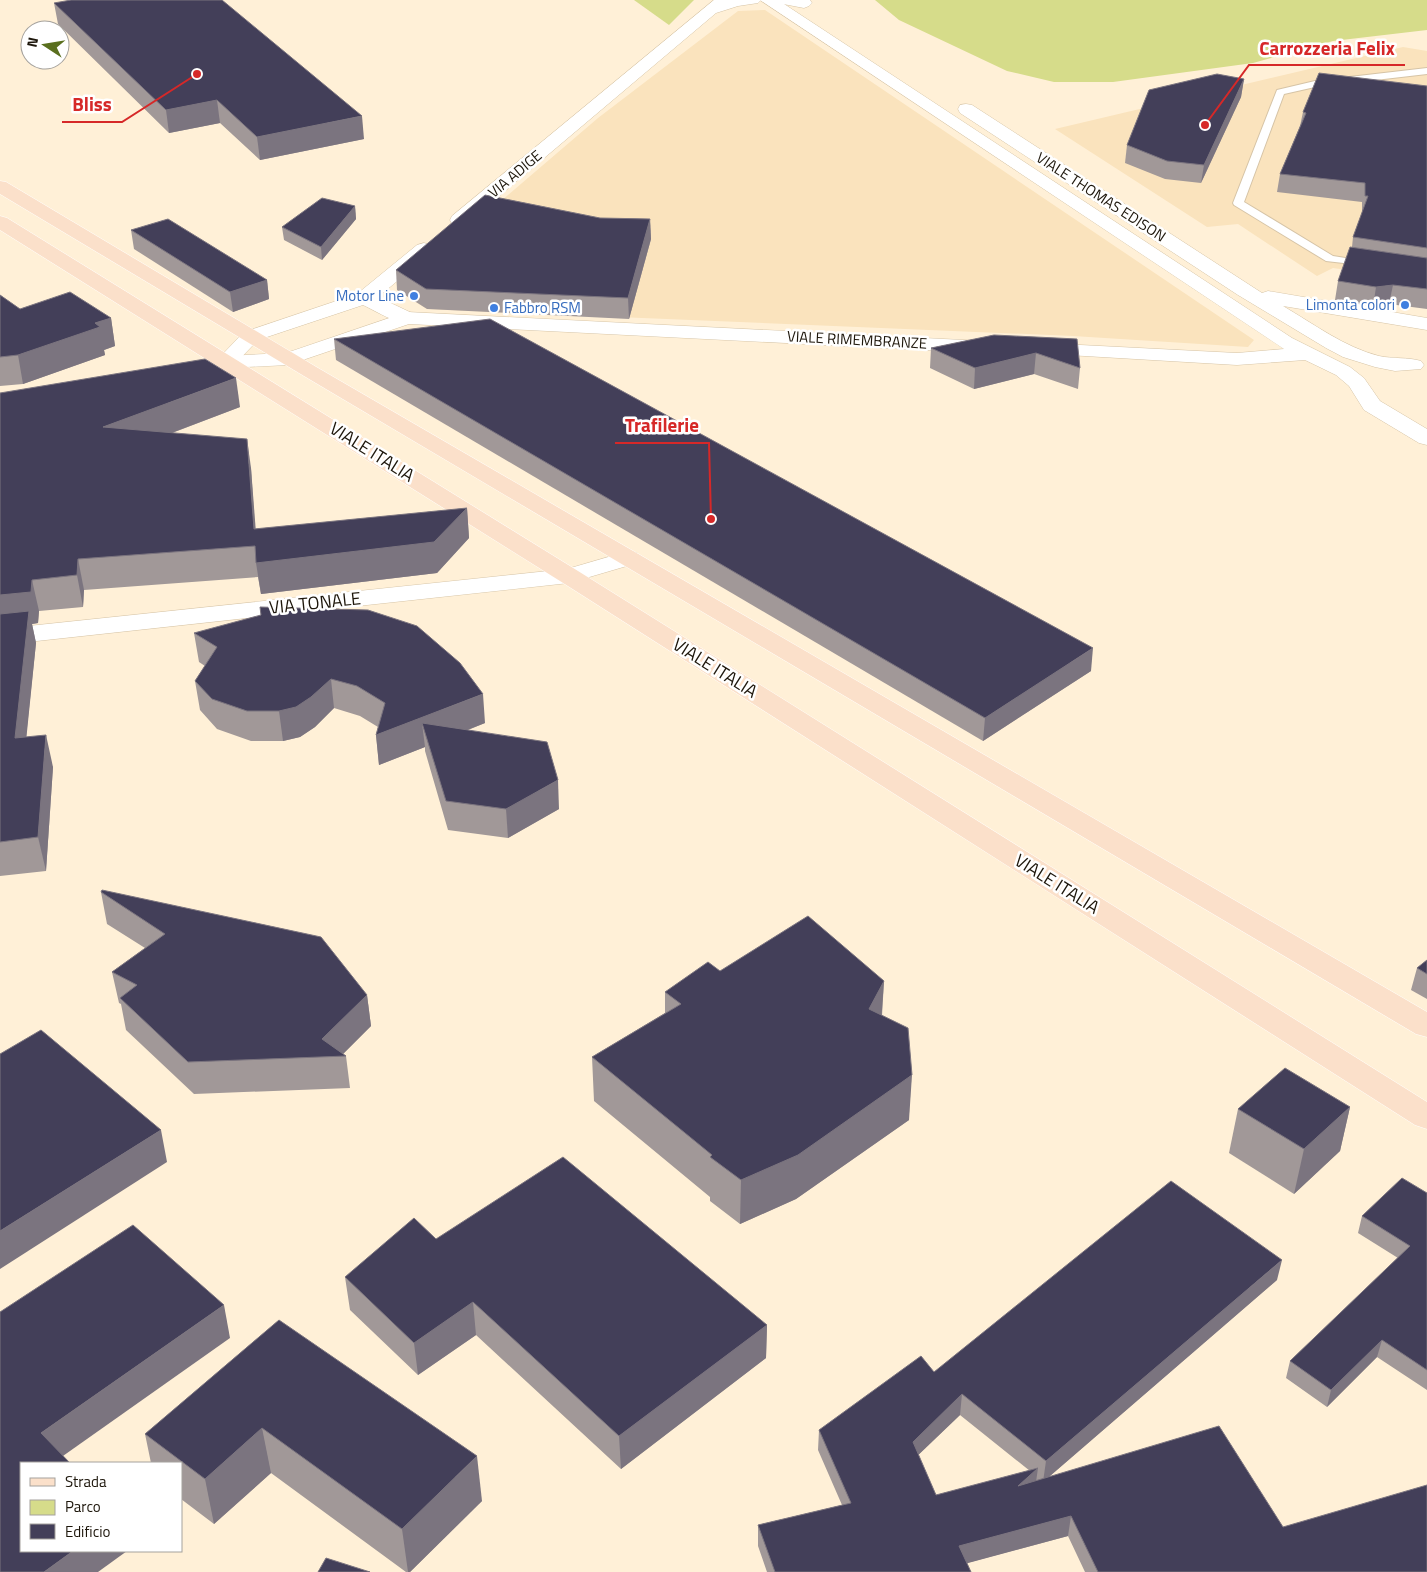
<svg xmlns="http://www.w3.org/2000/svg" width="1427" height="1572" font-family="'Titillium Web',sans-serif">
  <rect width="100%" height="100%" fill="#fff0d7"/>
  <g fill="#fae3bd">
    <path d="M765 10 1254 340 1248 347 1073 336 427 309 397 290 598 118 738 11Z"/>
    <path d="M1403 47 1427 51V282L1333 268 1317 276 1238 224 1207 227 1055 129Z"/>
  </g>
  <g fill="#d6dc8a">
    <path d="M634 0H694L669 25Z"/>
    <path d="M875 0H1427V30L1333 41 1253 63 1113 82H1054L1007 71 899 20Z"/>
  </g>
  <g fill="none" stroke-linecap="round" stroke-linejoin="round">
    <g stroke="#d6c4a6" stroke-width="2">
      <path id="service" d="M1427 68V74L1315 87 1284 94 1244 202 1333 256 1370 262 1372 264 1370 266 1326 261 1234 205 1233 203 1277 90 1315 81Z"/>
    </g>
    <g stroke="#d6c4a6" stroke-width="1">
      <g id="minor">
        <path d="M714 0H761L758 3 738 6 716 13 466 224 459 226 452 224 450 220 452 216Z"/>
        <path d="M775 0H810L812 3 809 6 804 8 778 3Z"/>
        <path d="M424 243 431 245 434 249 431 253 378 297 414 314 417 318 414 322C398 326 378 312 363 305L258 340 233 366 198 375 191 373 187 369 191 365 219 358 244 332 357 294 417 245Z"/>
        <path d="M629 551 637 553 641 558 637 563 569 583 0 645V629L567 569Z"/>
      </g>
    </g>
    <g stroke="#d6c4a6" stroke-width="1">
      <g id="tertiary">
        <path d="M760 0H778L1292 338 1350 367 1364 378 1380 401 1427 429V445L1419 443 1364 410 1349 386 1336 375 1305 360 1237 365 1034 353 1031 349 1034 345 1041 343 1237 353 1284 349Z"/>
        <path d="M966 104 972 105 1262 293 1268 291 1427 318V330L1283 306C1314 324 1344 347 1379 356 1393 359 1408 357 1421 361L1424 365 1421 369 1395 371 1375 367 1343 357 1326 348 1238 295 960 113 958 109 960 105Z"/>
        <path d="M407 312 983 341 990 343 993 347 990 351 983 353 409 324 288 365 226 368 219 366 216 362 219 358 226 356 286 353Z"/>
      </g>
    </g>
    <g stroke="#fff" stroke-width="1">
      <g id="primary">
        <path d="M0 181 6 182 318 368 1427 1012V1037L1416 1034 304 376 0 194Z"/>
        <path d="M0 216 7 218 578 571 1427 1102V1129L1415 1125 560 581 0 230Z"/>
      </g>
    </g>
    <use href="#service" fill="#fff" fill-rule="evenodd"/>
    <use href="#minor" fill="#fff" fill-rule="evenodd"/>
    <use href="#tertiary" fill="#fff" fill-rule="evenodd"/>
    <use href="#primary" fill="#fbe0ca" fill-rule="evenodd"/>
  </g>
  <g fill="#a19898" fill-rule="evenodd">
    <path d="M54 3 364 139 260 160 220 123 169 133 58 24Z"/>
    <path d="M1244 79 1241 97 1201 183 1165 179 1125 163 1127 145Z"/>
    <path d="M1427 86V309L1389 304 1373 307 1335 300 1338 281 1352 247 1353 237 1362 213V202L1277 192 1280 174 1300 126 1303 112Z"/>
    <path d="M355 206 356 219 322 260 284 240 282 227Z"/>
    <path d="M600 218 650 219 651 239 629 319 427 309 397 290 396 270Z"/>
    <path d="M131 230 267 280 269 299 233 312 134 249Z"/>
    <path d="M0 295 20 309 111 318 115 346 104 350 105 355 23 384 0 386Z"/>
    <path d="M994 335 1080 368 1078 389 1034 374 974 389 930 368 931 348Z"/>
    <path d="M334 339 1091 671 983 741 336 360Z"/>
    <path d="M0 393 240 407 172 433 251 468 255 529 467 508 469 538 437 573 261 594 258 577 84 590 83 607 39 611 38 623 32 624 36 643 26 737 53 767 46 871 0 876Z"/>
    <path d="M194 633 485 723 468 730 559 809 508 838 448 830 425 751V747L379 765 376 735 378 727 360 716 334 708 315 727 300 737 283 741H251L217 729 200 710 195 681 205 666 199 662Z"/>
    <path d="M101 892 367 995 371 1026 343 1054 346 1056 350 1088 194 1094 126 1030 121 1004 119 1003 112 972 145 948 107 924Z"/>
    <path d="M1427 960V999L1411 990 1417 968Z"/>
    <path d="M720 971 884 981 882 1016 909 1120 796 1199 740 1224 710 1201V1197L594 1101 592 1057 665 1013V992Z"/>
    <path d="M1350 1107 1340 1151 1294 1194 1229 1153 1238 1109Z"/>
    <path d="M1427 1193V1390L1377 1357 1327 1407 1286 1378 1290 1361 1398 1258 1358 1233 1362 1216Z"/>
    <path d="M436 1239 767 1325 766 1358 621 1469 476 1335 418 1375 350 1310 345 1277Z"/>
    <path d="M1277 1280 1050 1476 1283 1527 1427 1572H1085L1068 1536 967 1563 971 1572H767L758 1546V1525L842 1505 818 1450 819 1430 934 1372ZM960 1415 1030 1471 936 1495 918 1455Z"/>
    <path d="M279 1320 482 1501 410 1572H406L271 1473 214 1524 181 1499V1463H151L145 1434Z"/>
  </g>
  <g fill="#7b747f">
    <path d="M1244 79 1241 97 1201 183 1204 165Z"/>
    <path d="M217 100 220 123 169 133 166 110Z"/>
    <path d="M362 116 364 139 260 160 257 137Z"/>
    <path d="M355 206 356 219 322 260 321 247Z"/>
    <path d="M650 219 651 239 629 319 628 298Z"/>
    <path d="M267 280 269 299 233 312 230 292Z"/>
    <path d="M1393 285 1389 304 1373 307 1376 287Z"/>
    <path d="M111 318 115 346 104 350 105 355 23 384 18 355 95 323Z"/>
    <path d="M1036 353 1034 374 974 389 975 368Z"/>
    <path d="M236 378 240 407 108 457 103 427Z"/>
    <path d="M247 439 251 468 258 559 254 529Z"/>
    <path d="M467 508 469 538 437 573 261 594 256 563Z"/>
    <path d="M78 559 84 590 83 607 77 575Z"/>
    <path d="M32 580 39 611 38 623 32 624 36 643 23 771 15 738 0 628V595Z"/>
    <path d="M1093 648 1091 671 983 741 985 718Z"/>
    <path d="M331 679 334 708 315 727 300 737 283 741 279 711Z"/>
    <path d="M483 694 485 723 429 745 422 723 425 747 379 765 376 735Z"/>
    <path d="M46 735 53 767 46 871 38 837Z"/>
    <path d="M558 780 559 809 508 838 506 809Z"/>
    <path d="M884 981 881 1024 869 1009Z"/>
    <path d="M367 995 371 1026 341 1056 322 1039Z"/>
    <path d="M912 1075 909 1120 796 1199 740 1224 741 1180Z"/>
    <path d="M1350 1107 1340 1151 1294 1194 1304 1149Z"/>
    <path d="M161 1130 167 1162 0 1269V1231Z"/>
    <path d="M1282 1260 1277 1280 1043 1482 1046 1461Z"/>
    <path d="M473 1302 476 1335 418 1375 414 1343Z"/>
    <path d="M224 1305 230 1338 53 1463 41 1433Z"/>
    <path d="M767 1325 766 1358 621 1469 619 1436Z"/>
    <path d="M1382 1340 1377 1357 1327 1407 1331 1390Z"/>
    <path d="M962 1394 960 1415 911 1462 913 1442Z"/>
    <path d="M262 1428 271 1473 214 1524 205 1479Z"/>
    <path d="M477 1456 482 1501 410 1572H408L402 1529Z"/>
    <path d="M1038 1468 1035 1489 1018 1486Z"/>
    <path d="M1071 1516 1068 1536 957 1566 959 1546Z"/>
    <path d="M73 1551H127L98 1572H44Z"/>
  </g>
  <g fill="#433f59" stroke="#7b747f">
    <path d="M71 0H222L362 116 257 137 217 100 166 110 54 3Z"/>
    <path d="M1319 73 1427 86V248L1353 237 1368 196H1365V183L1280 174 1306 113 1303 112Z"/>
    <path d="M1217 74 1244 79 1204 165 1167 161 1127 145 1149 90Z"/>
    <path d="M485 195 600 218 650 219 628 298 426 289 396 270Z"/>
    <path d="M322 198 355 206 321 247 282 227Z"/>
    <path d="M168 219 267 280 230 292 131 230Z"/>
    <path d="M1350 247 1427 258V289L1393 285 1376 287 1338 281Z"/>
    <path d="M70 292 111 318 95 323 100 327 18 355 0 357V295L20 309Z"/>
    <path d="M490 319 1093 648 985 718 334 339Z"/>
    <path d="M994 335 1077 339 1080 368 1036 353 975 368 931 348Z"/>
    <path d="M205 359 236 378 103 427 247 439 254 529 467 508 434 542 256 563 255 546 78 559 77 575 32 580 31 592 0 595V393Z"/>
    <path d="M260 607 368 610 417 626 460 663 483 694 376 735 385 703 357 686 331 679 311 697 296 707 279 711H247L212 699 195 681 217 647 194 633 261 615Z"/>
    <path d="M29 611 15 738 46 735 38 837 0 842V614Z"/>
    <path d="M422 723 547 742 558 780 506 809 446 801Z"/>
    <path d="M102 890 321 937 367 995 322 1039 346 1056 188 1062 120 998 137 985 112 972 165 934 101 892Z"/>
    <path d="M808 916 884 981 869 1009 908 1028 912 1075 798 1155 741 1180 710 1157 712 1155 592 1057 681 1004 665 992 708 962 720 971Z"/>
    <path d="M1427 960V974L1417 968Z"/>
    <path d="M41 1030 161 1130 0 1231V1054Z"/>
    <path d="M1285 1068 1350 1107 1304 1149 1238 1109Z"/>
    <path d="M563 1157 767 1325 619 1436 473 1302 414 1343 345 1277 414 1218 436 1239Z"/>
    <path d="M1402 1178 1427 1193V1370L1382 1340 1331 1390 1290 1361 1410 1246 1362 1216Z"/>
    <path d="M1171 1181 1282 1260 1046 1461 962 1394 913 1442 936 1495 1038 1468 1018 1486 1219 1426 1283 1527 1427 1485V1572H1098L1071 1516 959 1546 971 1572H775L758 1525 851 1503 819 1430 921 1356 934 1372Z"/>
    <path d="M133 1225 224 1305 41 1433 70 1463H21V1551H73L44 1572H0V1312Z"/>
    <path d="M279 1320 477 1456 402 1529 262 1428 205 1479 145 1434Z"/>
    <path d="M326 1558 370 1572H318Z"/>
  </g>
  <g fill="#3f7fe0" stroke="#fff" stroke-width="2">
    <circle cx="414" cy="296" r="5"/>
    <circle cx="1405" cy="305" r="5"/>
    <circle cx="494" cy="308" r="5"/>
  </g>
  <g text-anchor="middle" stroke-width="5" stroke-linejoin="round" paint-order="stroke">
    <g font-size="15" fill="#1d160b" stroke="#fff">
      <text transform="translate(515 174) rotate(-40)" y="5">VIA ADIGE</text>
      <text transform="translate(1101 197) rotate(33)" y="5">VIALE THOMAS EDISON</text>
      <text transform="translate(857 340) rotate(3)" y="5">VIALE RIMEMBRANZE</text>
    </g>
    <g font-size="15" fill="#366cbe" stroke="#fff" text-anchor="end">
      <text x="404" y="301">Motor Line</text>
      <text x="1395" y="310">Limonta colori</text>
      <text x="504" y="313" text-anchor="start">Fabbro RSM</text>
    </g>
    <g font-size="18" fill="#1d160b" stroke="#fff">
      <text transform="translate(372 452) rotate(32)" y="6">VIALE ITALIA</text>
      <text transform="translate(315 603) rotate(-6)" y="6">VIA TONALE</text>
      <text transform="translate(715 668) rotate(32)" y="6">VIALE ITALIA</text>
      <text transform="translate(1057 884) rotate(32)" y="6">VIALE ITALIA</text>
    </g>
  </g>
  <path fill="none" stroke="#d62828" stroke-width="2" d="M1205 125L1249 65H1405M197 74L122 122H62M711 519L709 443H615"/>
  <g fill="#d62828" stroke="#fff" stroke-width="2">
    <circle cx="1205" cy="125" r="5"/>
    <circle cx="197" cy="74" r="5"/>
    <circle cx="711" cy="519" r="5"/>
  </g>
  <g font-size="19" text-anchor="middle" font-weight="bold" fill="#d62828" stroke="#fff" stroke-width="5" stroke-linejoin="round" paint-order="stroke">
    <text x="1327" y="55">Carrozzeria Felix</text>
    <text x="92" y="111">Bliss</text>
    <text x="662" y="432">Trafilerie</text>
  </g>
  <rect x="20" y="1462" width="162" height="90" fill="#ffffff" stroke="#a5a29d"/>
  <rect x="30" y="1478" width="25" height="8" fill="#fbe0ca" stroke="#a5a29d"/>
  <text x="65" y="1487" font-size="15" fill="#1d160b">Strada</text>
  <rect x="30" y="1500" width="25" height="15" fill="#d6dc8a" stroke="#a5a29d"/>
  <text x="65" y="1512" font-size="15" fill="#1d160b">Parco</text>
  <rect x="30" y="1524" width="25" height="15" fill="#433f59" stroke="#a5a29d"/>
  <text x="65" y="1537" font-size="15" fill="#1d160b">Edificio</text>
  <g transform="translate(45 45) rotate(282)"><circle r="24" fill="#ffffff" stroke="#a5a29d"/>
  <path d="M0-4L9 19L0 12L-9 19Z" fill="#5a6f1e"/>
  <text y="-8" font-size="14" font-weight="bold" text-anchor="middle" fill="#1d160b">N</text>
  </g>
</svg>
